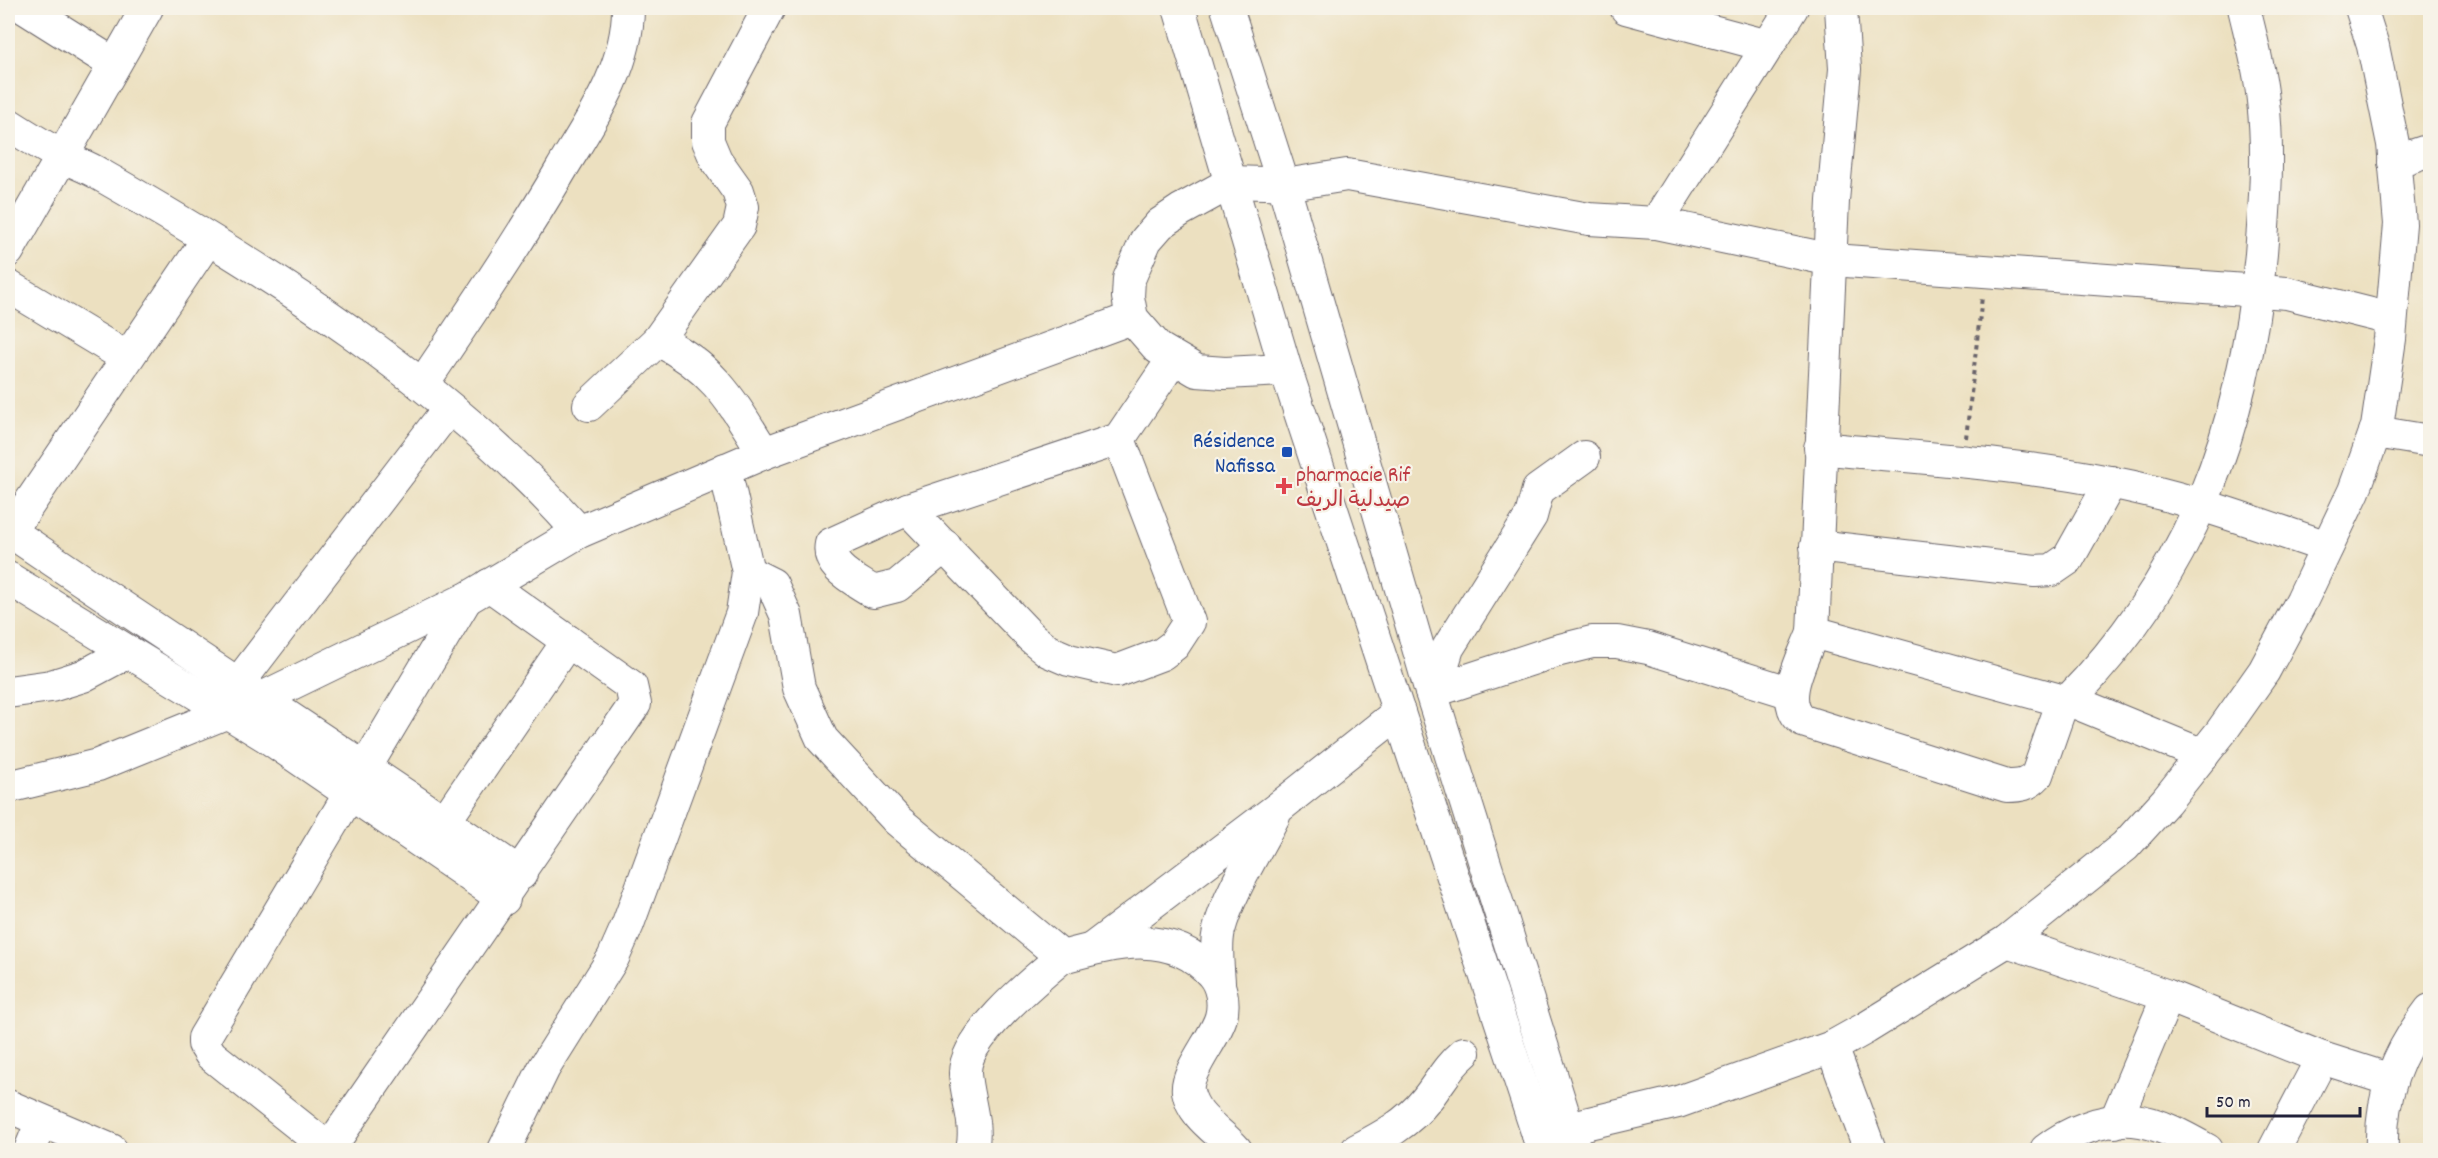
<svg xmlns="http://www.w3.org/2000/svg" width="2438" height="1158" font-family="Dekko,'Playpen Sans Arabic',sans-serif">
  <rect width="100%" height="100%" fill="#f7f3e8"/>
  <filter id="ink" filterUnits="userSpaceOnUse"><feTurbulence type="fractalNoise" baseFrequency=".0167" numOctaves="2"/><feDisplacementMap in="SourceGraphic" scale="12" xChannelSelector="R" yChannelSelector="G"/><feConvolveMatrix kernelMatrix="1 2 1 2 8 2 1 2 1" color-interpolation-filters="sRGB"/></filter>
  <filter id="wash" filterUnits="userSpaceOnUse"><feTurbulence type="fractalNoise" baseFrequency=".008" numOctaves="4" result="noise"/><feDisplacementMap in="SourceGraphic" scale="24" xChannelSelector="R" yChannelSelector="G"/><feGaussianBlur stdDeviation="1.35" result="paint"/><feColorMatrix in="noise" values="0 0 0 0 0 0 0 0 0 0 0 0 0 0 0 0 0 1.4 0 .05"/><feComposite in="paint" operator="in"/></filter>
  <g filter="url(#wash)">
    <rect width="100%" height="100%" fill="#ece0c0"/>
  </g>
  <g filter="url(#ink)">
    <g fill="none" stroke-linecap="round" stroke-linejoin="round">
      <g stroke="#69646a" stroke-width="34">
        <g id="minor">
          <path d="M25 8 114 64"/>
          <path d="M1179 8 1286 370 1543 1150"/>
          <path d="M1227 8 1283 183 1431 692 1575 1150"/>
          <path d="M1626 8 1768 46"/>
          <path d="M1841 8 1845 69 1833 201 1813 632C1804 657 1777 702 1803 721L2007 786C2020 786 2028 785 2037 775L2060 709 2067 702H2074L2203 755"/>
          <path d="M8 124C26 135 44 147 62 156 75 163 88 167 99 174 269 271 450 385 579 532"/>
          <path d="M2394 162 2430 150"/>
          <path d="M1656 223 1792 8"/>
          <path d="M8 251 147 8"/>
          <path d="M8 286 126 357"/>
          <path d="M658 340C715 369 731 400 764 453"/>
          <path d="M1286 370 1225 373 1197 371 1158 348 1132 318 1128 297 1129 279 1146 240 1160 224 1181 210 1232 182 1291 184 1347 175 1589 219 1656 223 1832 260 2287 293 2391 319"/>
          <path d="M422 385C470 314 518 243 561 170 591 120 628 68 628 8"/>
          <path d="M589 405 658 340 739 226 743 207 738 191 716 160 708 141V123L769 8"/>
          <path d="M2375 432 2430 441"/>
          <path d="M1820 448C1916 458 2014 463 2109 482 2184 496 2256 523 2327 547"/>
          <path d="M908 509 1031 637 1048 651 1069 660 1117 671 1162 654 1174 645 1189 622 1119 439"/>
          <path d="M8 530C178 646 351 756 521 874"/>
          <path d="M10 532 208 239"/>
          <path d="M945 546 897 586 873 592C856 580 826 568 831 544L908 509 1119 439 1173 359"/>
          <path d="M1816 546 2035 571 2052 570 2068 559 2111 482"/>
          <path d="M748 572 772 584 786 615 799 688 822 739 897 820 1062 957C1114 943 1172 927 1212 974 1221 984 1225 1002 1221 1017 1216 1037 1185 1072 1188 1091 1193 1118 1220 1131 1236 1150"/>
          <path d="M8 578 266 736 504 899"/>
          <path d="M466 599 204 1038V1044L211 1055 329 1149 635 704 631 686 489 585"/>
          <path d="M1813 632 2067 702C2192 574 2244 430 2261 254 2265 203 2269 152 2263 101 2260 69 2251 38 2244 8"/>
          <path d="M237 685 449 408"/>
          <path d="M1443 688V664L1448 648 1531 516 1538 490 1584 457"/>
          <path d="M8 692 51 686 83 676 128 652"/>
          <path d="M1431 692 1556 651 1592 642H1617L1648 648 1792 693"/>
          <path d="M8 787 98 765 262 698 466 599 579 532 764 453 1132 318"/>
          <path d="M445 821 568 641"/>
          <path d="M2007 941 2168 996 2322 1058 2391 1080"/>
          <path d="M1093 948 1278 808 1399 712"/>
          <path d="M1219 982C1218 965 1215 947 1219 930 1229 893 1256 851 1274 816"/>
          <path d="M1832 1047 1870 1150"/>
          <path d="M8 1106 111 1150"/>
          <path d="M2115 1122 2168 996"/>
          <path d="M1538 1135 1678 1102 1832 1047 1866 1028 2007 941 2125 846 2166 801 2221 732 2264 671 2302 600 2354 491 2377 427 2390 339 2400 224 2393 144 2373 46 2361 8"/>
          <path d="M30 1150 42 1121"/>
          <path d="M504 1150 544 1068 613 958 628 924 742 613 748 572 725 469"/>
          <path d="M972 1150C978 1124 967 1100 965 1074 963 1038 1036 979 1062 957"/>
          <path d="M1357 1150C1382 1137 1408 1123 1426 1100 1439 1084 1447 1067 1464 1053"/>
          <path d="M2046 1150C2068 1132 2104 1118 2133 1120 2158 1122 2186 1138 2207 1150"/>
          <path d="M2274 1150 2322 1058"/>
          <path d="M2382 1150C2380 1096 2397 1053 2430 1010"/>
        </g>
      </g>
      <path stroke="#69646a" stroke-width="4" stroke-dasharray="4.5 4.5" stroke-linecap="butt" d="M1966 438 1982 297"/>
      <use href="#minor" stroke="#fff" stroke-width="32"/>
    </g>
  </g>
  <rect fill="#1a4fb4" stroke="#f7f3e8" stroke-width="2" x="1281" y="446" width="12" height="12" rx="3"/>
  <path fill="#e0444e" stroke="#f7f3e8" stroke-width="2" d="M1281 477h6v6h6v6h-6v6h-6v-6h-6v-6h6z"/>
  <g text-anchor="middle" stroke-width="4.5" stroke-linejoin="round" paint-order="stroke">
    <g font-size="22" fill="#164399" stroke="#f7f3e8" text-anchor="end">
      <text x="1275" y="447">Résidence<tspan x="1275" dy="25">Nafissa</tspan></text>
    </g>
    <g font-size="22" fill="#be3a42" stroke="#f7f3e8" text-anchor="start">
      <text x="1296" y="481">pharmacie Rif<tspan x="1296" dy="25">صيدلية الريف</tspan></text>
    </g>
  </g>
  <rect width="2438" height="1158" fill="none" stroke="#f7f3e8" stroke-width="30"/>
  <path d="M2207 1107v9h153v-9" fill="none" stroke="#22223b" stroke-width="3"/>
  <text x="2216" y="1107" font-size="18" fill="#22223b" stroke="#f7f3e8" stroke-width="4.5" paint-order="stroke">50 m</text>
</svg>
